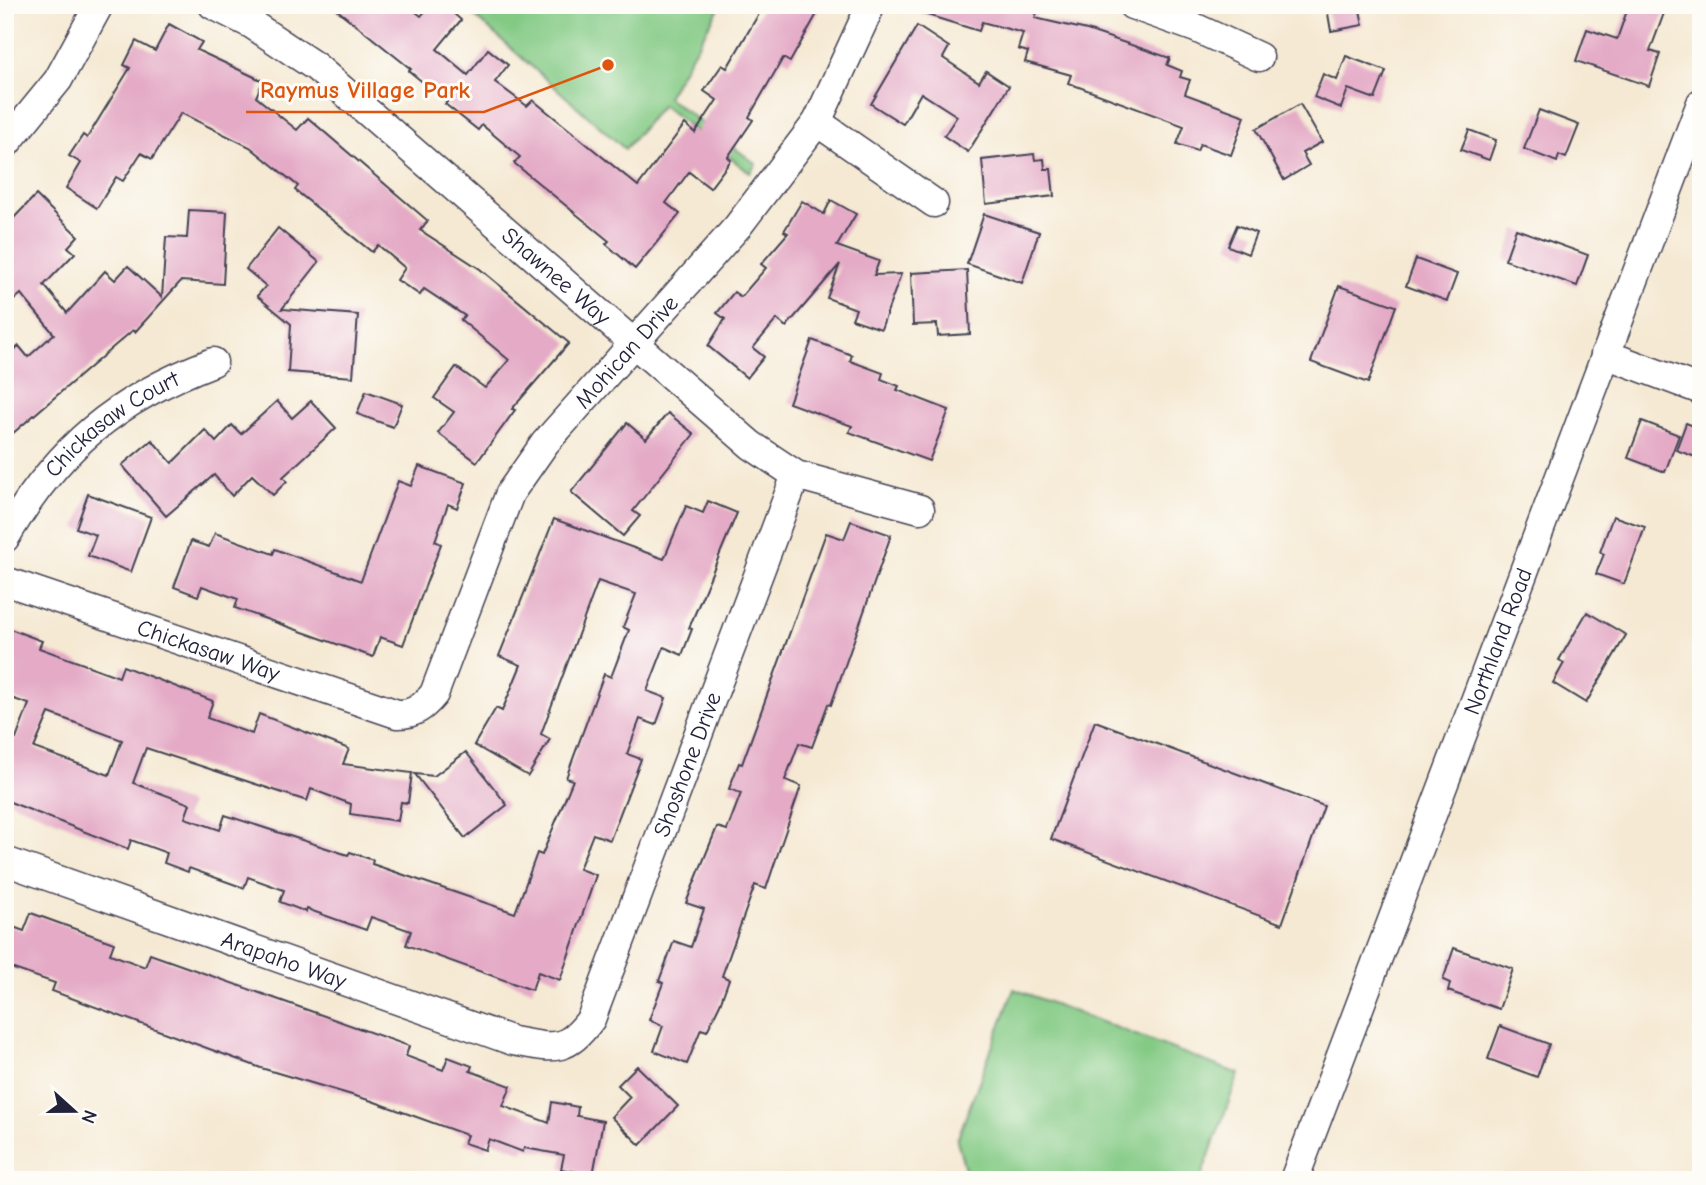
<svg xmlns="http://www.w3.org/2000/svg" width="1706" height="1185" font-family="'Comic Neue',sans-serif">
  <rect width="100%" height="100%" fill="#fdfcf7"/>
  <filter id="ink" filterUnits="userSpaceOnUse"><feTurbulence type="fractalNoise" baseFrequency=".0143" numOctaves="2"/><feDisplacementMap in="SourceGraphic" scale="14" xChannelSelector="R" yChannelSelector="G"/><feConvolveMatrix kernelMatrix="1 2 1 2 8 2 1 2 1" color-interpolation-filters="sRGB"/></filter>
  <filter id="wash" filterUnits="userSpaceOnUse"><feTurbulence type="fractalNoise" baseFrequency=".00686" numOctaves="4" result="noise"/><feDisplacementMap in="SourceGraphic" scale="28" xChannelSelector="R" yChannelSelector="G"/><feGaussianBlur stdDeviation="1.57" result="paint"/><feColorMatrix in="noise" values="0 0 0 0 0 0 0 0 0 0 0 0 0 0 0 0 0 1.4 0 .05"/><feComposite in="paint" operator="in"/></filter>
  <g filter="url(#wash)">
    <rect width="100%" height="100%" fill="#f5e9d3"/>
    <g fill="#84ca85" stroke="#537660" stroke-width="2">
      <path d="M462 5H721L667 97 756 164 750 173 662 105 625 149Z"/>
      <path d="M1014 989 1239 1074 1200 1180H968L957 1140Z"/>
    </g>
    <g id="blocks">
      <g fill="#e4aac6" fill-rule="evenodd">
        <path d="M331 5H407L421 16 431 5H444L461 20 437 49 468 75 488 49 508 65 495 82 527 106 533 100 638 186 685 124 695 133 717 100 704 91 722 65 727 68 764 5H822L790 62 783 58 749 117 753 120 728 157 731 160 710 188 689 172 666 203 680 214 635 269 606 244 609 241 514 163 520 157 482 125 478 130 445 104 447 102 409 71 411 69Z"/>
        <path d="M912 5H1013L1037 12 1035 18 1087 30 1170 58 1167 65 1182 71 1180 77 1190 80 1185 94 1245 116 1231 155 1200 144 1197 151 1177 144 1184 126 1068 83 1071 75 1025 62 1028 52 1018 49 1023 33 982 22 979 31 911 10Z"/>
        <path d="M1332 5H1359L1363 25 1331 31 1327 8Z"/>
        <path d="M1629 5H1667L1650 51 1660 54 1649 86 1576 61 1587 29 1617 39Z"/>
        <path d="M169 24 202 42 197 50 263 81 256 97 297 130 308 118 428 221 420 230 480 269 569 343 512 409 515 410 477 462 438 433 454 412 434 398 456 367 485 388 509 360 461 320 465 316 424 289 420 295 397 280 405 268 378 245 372 252 295 190 298 186 250 147 181 113 152 159 141 153 123 181 116 177 97 208 66 188 81 163 69 156 83 135 87 138 130 68 124 65 136 41 155 51Z"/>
        <path d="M917 26 949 47 943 58 979 82 986 71 1009 86 968 152 944 136 957 116 921 93 903 124 871 104Z"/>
        <path d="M1346 56 1386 71 1375 99 1348 89 1341 108 1314 97 1323 74 1337 80Z"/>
        <path d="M1300 104 1322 142 1302 153 1309 165 1284 180 1256 129Z"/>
        <path d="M1539 110 1579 125 1566 158 1559 155 1557 162 1524 149Z"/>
        <path d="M1469 130 1496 140 1489 160 1461 150Z"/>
        <path d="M1034 154 1035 160 1044 159 1045 169H1051L1054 196 986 204 982 160Z"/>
        <path d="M36 195 78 236 68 247 75 253 44 285 67 313 105 271 115 280 128 266 162 297 166 237 187 238 189 210 227 212 223 284 181 281 135 332 133 330 5 440V358L19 346 28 357 54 334 21 294 5 308V227Z"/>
        <path d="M831 200 856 214 837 246 879 261 874 275 901 274 881 329 852 319 856 309 827 298 840 264 786 327 777 319 753 348 764 357 747 378 708 346 725 319 717 313 734 292 741 297 766 268 761 264 788 233 784 231 802 201 824 214Z"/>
        <path d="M984 214 1039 232 1022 283 967 264Z"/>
        <path d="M1237 225 1256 233 1248 254 1228 246Z"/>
        <path d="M278 228 319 262 282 309 358 315 353 377 288 372 291 324 257 296 266 286 246 269Z"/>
        <path d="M1516 229 1588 255 1577 286 1505 260Z"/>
        <path d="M1416 259 1457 274 1447 301 1406 286Z"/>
        <path d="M967 270 970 334 938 336 937 324 913 325 911 273Z"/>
        <path d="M1339 286 1396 306 1368 383 1311 362Z"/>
        <path d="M812 340 852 355 850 361 883 373 881 379 899 386 897 390 949 410 929 461 849 432 852 426 789 403Z"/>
        <path d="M366 391 402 404 393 427 357 414Z"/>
        <path d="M277 401 292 418 311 401 336 428 283 477 287 481 273 495 252 475 232 496 214 475 166 516 122 465 152 440 172 463 205 430 216 442 232 425 241 434Z"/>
        <path d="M668 413 694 434 633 511 640 516 623 536 571 492 627 423 646 439Z"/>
        <path d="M1642 421 1679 435 1665 472 1628 458Z"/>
        <path d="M1686 423 1701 429V459L1676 450Z"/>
        <path d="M419 466 466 483 457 508 448 504 435 541 441 544 403 645 380 637 373 657 235 608 238 599 202 586 198 596 174 587 191 541 209 547 215 533 273 554 275 549 361 581 398 481 411 486Z"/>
        <path d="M88 494 151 517 131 572 88 556 96 535 76 528Z"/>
        <path d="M708 501 737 513 689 628 692 629 682 655 664 647 647 691 666 698 656 725 640 719 627 754 641 759 610 840 593 834 579 869 596 875 560 980 538 972 532 990 406 945 411 931 371 917 366 930 307 909 306 912 280 902 284 890 248 877 244 888 189 868 188 872 164 863 167 853 131 840 128 849 5 800V735L16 739 29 704 5 696V627L42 641 39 648 119 677 123 666 213 701 207 718 252 734 259 714 349 749 343 764 412 773 408 803 401 802 398 821 350 814 351 804 311 789 307 801 146 748 133 783 190 804 185 818 220 830 225 815 348 855 350 852 373 860 372 864 515 913 537 853 542 855 573 780 566 778 604 674 611 677 629 630 623 627 636 594 598 581 541 734 550 739 528 776 474 745 496 708 502 711 521 665 499 656 554 519 664 559 686 506 703 513ZM49 713 122 740 109 775 34 748Z"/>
        <path d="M1613 516 1645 527 1624 584 1596 574 1604 554 1600 552Z"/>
        <path d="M851 521 891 535 831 705 828 704 812 747 799 743 785 780 801 786 774 865 766 889 755 885 722 976 729 979 720 1004 707 1031 701 1029 687 1064 654 1051 663 1026 649 1020 663 983 659 981 674 941 691 947 704 909 686 903 717 827 727 830 741 793 729 789 739 763 742 764 826 533 844 539Z"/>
        <path d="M1587 612 1626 635 1586 703 1553 683 1564 663 1559 660Z"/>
        <path d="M1095 721 1324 806 1282 924 1051 839Z"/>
        <path d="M466 752 507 805 465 838 415 774 434 776Z"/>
        <path d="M31 913 114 943 110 954 145 967 150 954 409 1046 406 1056 443 1070 448 1057 472 1066 470 1071 511 1086 503 1106 549 1123 552 1102 578 1107 577 1116 603 1121 593 1175 561 1169 564 1155 524 1148 523 1152 489 1139 485 1150 464 1143 467 1135 372 1101 261 1068 52 991 55 983 5 966V924L24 931Z"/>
        <path d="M1454 948 1513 969 1499 1009 1448 991 1450 983 1443 980Z"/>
        <path d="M1500 1026 1549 1044 1537 1077 1488 1059Z"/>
        <path d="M637 1066 678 1106 640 1145 611 1117 630 1097 618 1085Z"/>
      </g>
    </g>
  </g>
  <g filter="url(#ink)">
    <use href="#blocks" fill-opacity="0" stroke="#424052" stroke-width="2"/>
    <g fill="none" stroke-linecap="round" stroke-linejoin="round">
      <g stroke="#424052" stroke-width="31">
        <g id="minor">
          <path id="s1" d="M213 5 253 25 316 67 751 445 796 475 920 509"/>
          <path d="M1132 5 1196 28 1259 57"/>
          <path d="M817 122 934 203"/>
          <path d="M5 145 58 80 99 5"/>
          <path d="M1605 354 1701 390"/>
          <path id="s2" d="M5 538C57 448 116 399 213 362"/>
          <path id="s3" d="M5 581 397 714C414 715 424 706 434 694L510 493 545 443 738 226 817 122 871 5"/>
          <path id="s4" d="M5 861 513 1041C553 1048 565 1054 591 1019L796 475"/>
          <path id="s5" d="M1294 1180 1701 103"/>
        </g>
      </g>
      <use href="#minor" stroke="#fff" stroke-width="28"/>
    </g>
  </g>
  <g text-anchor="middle" stroke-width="6" stroke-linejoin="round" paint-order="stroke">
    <g font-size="23" fill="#22223b" stroke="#fdfcf7">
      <text dy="8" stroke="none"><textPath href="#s1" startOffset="439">Shawnee Way</textPath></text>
      <text dy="8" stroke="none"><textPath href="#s3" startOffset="856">Mohican Drive</textPath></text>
      <text dy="8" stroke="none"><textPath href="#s2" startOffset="159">Chickasaw Court</textPath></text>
      <text dy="8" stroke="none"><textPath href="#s5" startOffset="576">Northland Road</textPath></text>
      <text dy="8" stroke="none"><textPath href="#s3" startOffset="215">Chickasaw Way</textPath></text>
      <text dy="8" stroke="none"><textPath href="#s4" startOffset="900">Shoshone Drive</textPath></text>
      <text dy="8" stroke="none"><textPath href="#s4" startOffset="296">Arapaho Way</textPath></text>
    </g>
  </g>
  <path fill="none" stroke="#de560e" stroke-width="2.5" d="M608 65L484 112H246"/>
  <circle fill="#de560e" stroke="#fdfcf7" stroke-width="2.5" cx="608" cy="65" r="7"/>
  <g font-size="24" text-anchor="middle" font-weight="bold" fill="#de560e" stroke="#fdfcf7" stroke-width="6" stroke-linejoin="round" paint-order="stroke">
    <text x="365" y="98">Raymus Village Park</text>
  </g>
  <rect width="1706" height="1185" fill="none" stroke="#fdfcf7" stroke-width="28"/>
  <g transform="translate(74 1111) rotate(111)" stroke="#fdfcf7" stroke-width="5" paint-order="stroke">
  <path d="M0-5L12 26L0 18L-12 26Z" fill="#22223b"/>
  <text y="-10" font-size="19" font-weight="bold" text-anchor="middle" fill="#22223b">N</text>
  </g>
</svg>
